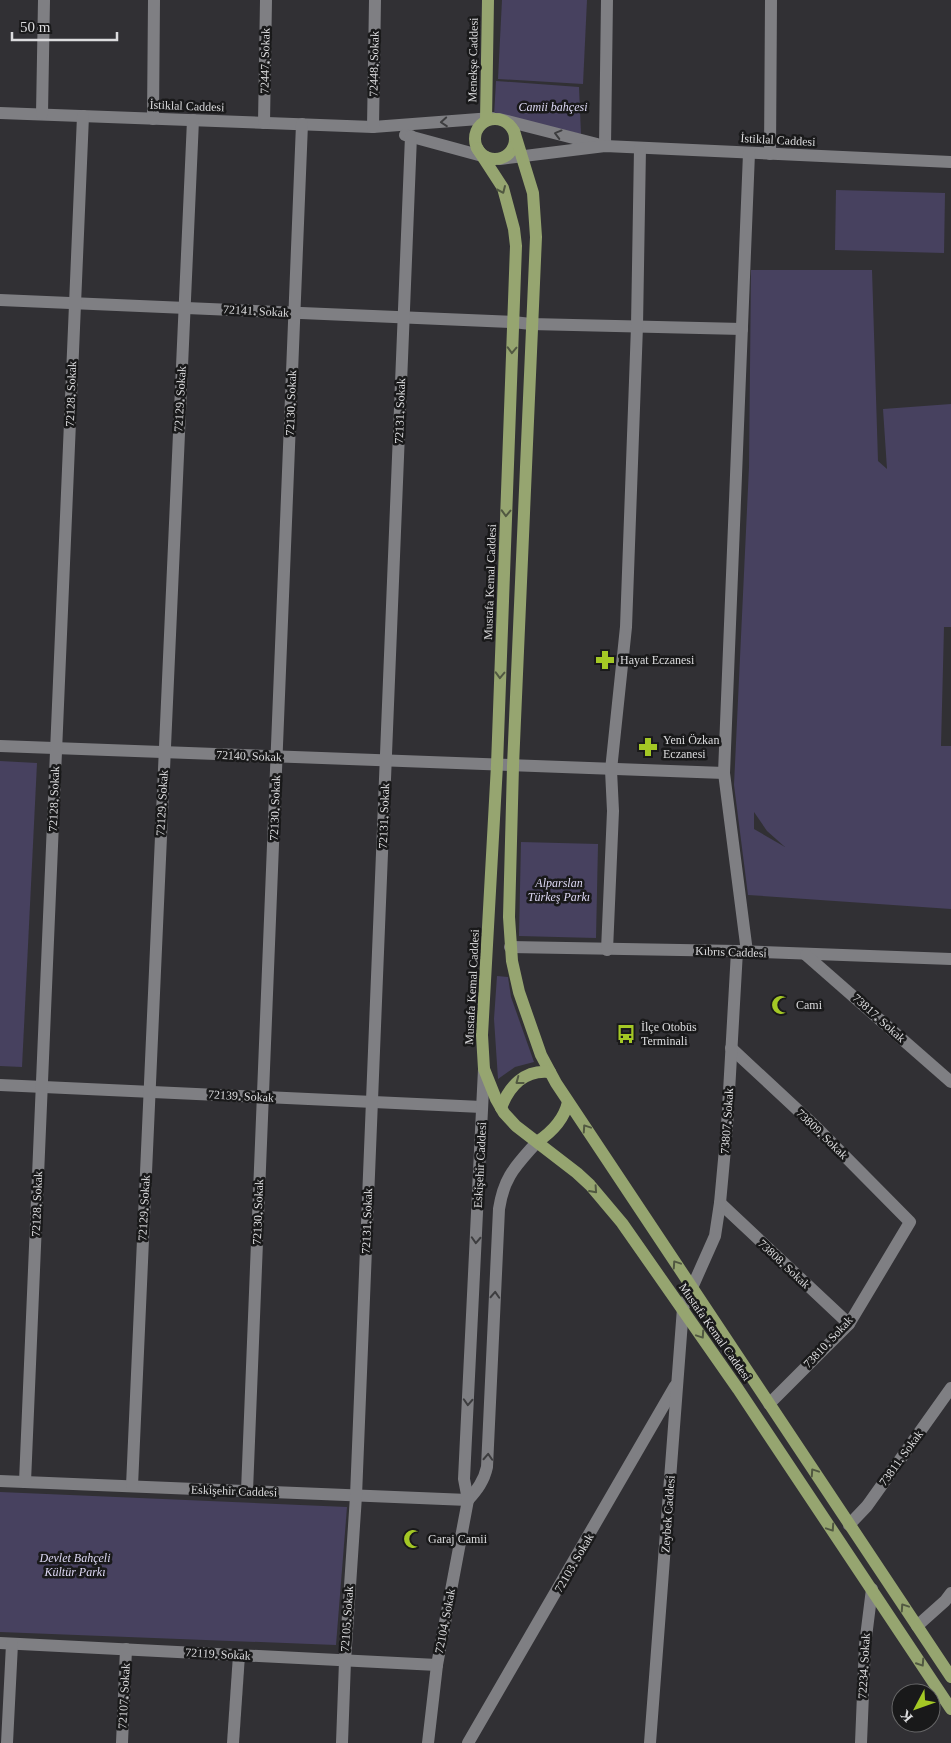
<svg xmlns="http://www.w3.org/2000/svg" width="951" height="1743" font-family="'Times New Roman',serif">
  <rect width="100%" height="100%" fill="#313034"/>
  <g fill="#47415f" fill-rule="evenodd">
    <path d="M502 0H587L583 84 498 79Z"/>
    <path d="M496 81 579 87 581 134 494 116Z"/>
    <path d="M836 190 945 193 944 253 835 250Z"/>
    <path d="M751 270H872L878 461 887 469 883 409 951 404V627H944L941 746H951V909L748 895 734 785 749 467ZM754 812 767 831 785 847 754 829Z"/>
    <path d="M0 761 37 763 22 1067 0 1066Z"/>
    <path d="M521 842 598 844 596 938 519 936Z"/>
    <path d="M497 976 508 977 511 997 534 1062 515 1067 498 1079 494 1019Z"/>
    <path d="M0 1492 347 1507 336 1645 0 1632Z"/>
  </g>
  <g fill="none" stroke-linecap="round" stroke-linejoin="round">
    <g stroke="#7f7f83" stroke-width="12">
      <path d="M0 113 373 127 492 118"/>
      <path d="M42 114 44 0"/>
      <path d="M153 119 154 0"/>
      <path d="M499 119 597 144"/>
      <path d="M264 123 266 0"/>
      <path d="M373 127 375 0"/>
      <path d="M405 135 486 157"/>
      <path d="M605 146 607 0"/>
      <path d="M770 154 771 0"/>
      <path d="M500 159 605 146 951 162"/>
      <path d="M0 300 513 322 531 324 742 329"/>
      <path d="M0 746 724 773"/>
      <path d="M510 947 737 951 951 959"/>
      <path d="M607 950 613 811 611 770 626 627 637 326 640 148"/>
      <path d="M747 952 724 773 749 153"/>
      <path d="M806 955 951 1082"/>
      <path d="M731 1048 816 1127 910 1222 849 1324 769 1404"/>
      <path d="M0 1085 482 1107"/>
      <path d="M720 1203 849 1324"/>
      <path d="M0 1481 468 1500"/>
      <path d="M25 1482 83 116"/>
      <path d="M132 1486 193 120"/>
      <path d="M247 1491 302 124"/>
      <path d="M468 1500C477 1490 484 1481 487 1467L499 1209C504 1176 516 1166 537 1142"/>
      <path d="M849 1525 867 1506 951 1388"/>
      <path d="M917 1626 945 1601 951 1593"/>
      <path d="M0 1643 437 1665"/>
      <path d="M7 1743 12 1644"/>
      <path d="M122 1743 126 1649"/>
      <path d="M233 1743 239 1655"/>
      <path d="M342 1743 345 1661 356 1496 411 136"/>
      <path d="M428 1743 437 1665 468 1500 464 1479 484 1069"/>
      <path d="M468 1743 675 1386"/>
      <path d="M650 1743 683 1308 715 1236 720 1203 727 1127 737 951"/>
      <path d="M861 1743 865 1645 872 1589"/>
    </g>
    <g stroke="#96a570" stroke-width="12">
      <circle cx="495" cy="139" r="20"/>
      <path d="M486 120 488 0"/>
      <path d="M514 131 533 193 536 237 513 766 509 917 512 961 519 992 541 1055 556 1083C687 1281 819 1479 951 1677"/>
      <path d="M477 148 503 188 514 229 516 246 497 765 482 1035 484 1069 496 1099 504 1113 516 1126 577 1173 590 1185 622 1223 738 1389 951 1709"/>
      <path d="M501 1108C509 1086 525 1069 550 1072"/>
      <path d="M537 1142C552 1132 564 1120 568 1102"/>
    </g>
  </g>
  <defs><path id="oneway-chevron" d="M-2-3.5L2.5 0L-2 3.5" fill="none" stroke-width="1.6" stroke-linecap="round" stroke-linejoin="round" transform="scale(1.25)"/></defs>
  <g stroke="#3d3d3f">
    <use href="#oneway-chevron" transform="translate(444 122) rotate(176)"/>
    <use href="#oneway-chevron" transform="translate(558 134) rotate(-165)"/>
    <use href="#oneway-chevron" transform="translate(476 1240) rotate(93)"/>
    <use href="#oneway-chevron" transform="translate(495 1295) rotate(-87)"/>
    <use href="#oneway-chevron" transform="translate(468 1402) rotate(93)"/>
    <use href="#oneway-chevron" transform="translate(488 1457) rotate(-87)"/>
  </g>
  <g stroke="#515841">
    <use href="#oneway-chevron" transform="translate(502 190) rotate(66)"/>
    <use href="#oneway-chevron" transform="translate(512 350) rotate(92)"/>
    <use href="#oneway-chevron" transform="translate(506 513) rotate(92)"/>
    <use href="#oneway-chevron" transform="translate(500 675) rotate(92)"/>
    <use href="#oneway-chevron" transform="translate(519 1081) rotate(143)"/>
    <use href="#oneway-chevron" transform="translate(586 1128) rotate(-124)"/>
    <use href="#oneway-chevron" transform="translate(594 1190) rotate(48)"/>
    <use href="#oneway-chevron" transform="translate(676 1264) rotate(-124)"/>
    <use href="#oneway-chevron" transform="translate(701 1335) rotate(56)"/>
    <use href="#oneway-chevron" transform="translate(814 1472) rotate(-124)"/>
    <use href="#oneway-chevron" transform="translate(831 1528) rotate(56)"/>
    <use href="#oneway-chevron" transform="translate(904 1607) rotate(-124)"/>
    <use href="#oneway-chevron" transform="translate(921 1663) rotate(57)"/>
  </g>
  <defs>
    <g id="pharmacy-bare" transform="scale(1.5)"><path d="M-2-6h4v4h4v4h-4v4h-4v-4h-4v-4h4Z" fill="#a4c825" stroke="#19191a" stroke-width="2.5" paint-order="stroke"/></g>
    <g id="mosque-bare" transform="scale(1.5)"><path d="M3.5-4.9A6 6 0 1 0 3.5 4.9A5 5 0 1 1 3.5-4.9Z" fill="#a4c825" stroke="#19191a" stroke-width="2.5" paint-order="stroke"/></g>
    <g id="bus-bare" transform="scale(1.5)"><path d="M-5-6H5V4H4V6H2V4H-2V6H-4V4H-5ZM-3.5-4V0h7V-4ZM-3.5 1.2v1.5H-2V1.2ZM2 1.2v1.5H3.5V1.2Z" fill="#a4c825" stroke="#19191a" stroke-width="2.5" paint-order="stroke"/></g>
  </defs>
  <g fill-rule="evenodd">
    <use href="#pharmacy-bare" x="605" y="660"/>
    <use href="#pharmacy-bare" x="648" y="747"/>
    <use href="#mosque-bare" x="781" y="1005"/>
    <use href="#bus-bare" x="626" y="1034"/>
    <use href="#mosque-bare" x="413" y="1539"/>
  </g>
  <g text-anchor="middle" stroke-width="5" stroke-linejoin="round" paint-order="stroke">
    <g font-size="12" fill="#dcdcde" stroke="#19191a">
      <text transform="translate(473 60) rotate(-89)" y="4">Menekşe Caddesi</text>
      <text transform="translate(265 61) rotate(-89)" y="4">72447. Sokak</text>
      <text transform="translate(374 64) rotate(-89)" y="4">72448. Sokak</text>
      <text transform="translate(187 106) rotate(2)" y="4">İstiklal Caddesi</text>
      <text transform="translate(778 140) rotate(3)" y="4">İstiklal Caddesi</text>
      <text transform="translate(256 311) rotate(3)" y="4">72141. Sokak</text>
      <text transform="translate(71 394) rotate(-88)" y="4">72128. Sokak</text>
      <text transform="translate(180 399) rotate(-87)" y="4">72129. Sokak</text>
      <text transform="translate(291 403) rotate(-88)" y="4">72130. Sokak</text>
      <text transform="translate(400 411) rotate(-88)" y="4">72131. Sokak</text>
      <text transform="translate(490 582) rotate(-88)" y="4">Mustafa Kemal Caddesi</text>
      <text transform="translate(249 756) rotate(2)" y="4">72140. Sokak</text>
      <text transform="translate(54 799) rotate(-88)" y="4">72128. Sokak</text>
      <text transform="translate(162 803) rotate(-87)" y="4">72129. Sokak</text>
      <text transform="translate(275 808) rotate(-88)" y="4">72130. Sokak</text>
      <text transform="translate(384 816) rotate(-88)" y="4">72131. Sokak</text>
      <text transform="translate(731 952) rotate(2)" y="4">Kıbrıs Caddesi</text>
      <text transform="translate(472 987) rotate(-87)" y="4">Mustafa Kemal Caddesi</text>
      <text transform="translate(879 1018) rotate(42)" y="4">73817. Sokak</text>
      <text transform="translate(241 1096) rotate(3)" y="4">72139. Sokak</text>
      <text transform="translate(727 1121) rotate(-86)" y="4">73807. Sokak</text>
      <text transform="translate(822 1134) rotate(44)" y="4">73809. Sokak</text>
      <text transform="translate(480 1165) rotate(-87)" y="4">Eskişehir Caddesi</text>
      <text transform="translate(37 1204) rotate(-88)" y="4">72128. Sokak</text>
      <text transform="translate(144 1208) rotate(-87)" y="4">72129. Sokak</text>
      <text transform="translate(258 1212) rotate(-88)" y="4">72130. Sokak</text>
      <text transform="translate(367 1221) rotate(-88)" y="4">72131. Sokak</text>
      <text transform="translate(784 1264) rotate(43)" y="4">73808. Sokak</text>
      <text transform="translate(715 1332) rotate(55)" y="4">Mustafa Kemal Caddesi</text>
      <text transform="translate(828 1342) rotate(-47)" y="4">73810. Sokak</text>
      <text transform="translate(901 1458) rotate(-54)" y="4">73811. Sokak</text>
      <text transform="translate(234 1491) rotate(2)" y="4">Eskişehir Caddesi</text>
      <text transform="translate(668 1514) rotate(-86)" y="4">Zeybek Caddesi</text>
      <text transform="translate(574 1563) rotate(-60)" y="4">72103. Sokak</text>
      <text transform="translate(347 1619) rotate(-86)" y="4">72105. Sokak</text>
      <text transform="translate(445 1621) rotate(-79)" y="4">72104. Sokak</text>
      <text transform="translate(218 1654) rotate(3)" y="4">72119. Sokak</text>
      <text transform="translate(864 1666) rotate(-87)" y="4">72234. Sokak</text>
      <text transform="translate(124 1696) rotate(-87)" y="4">72107. Sokak</text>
    </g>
    <g font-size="12" font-style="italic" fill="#dfdaf6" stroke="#19191a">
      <text x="553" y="111">Camii bahçesi</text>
      <text x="559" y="887">Alparslan<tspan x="559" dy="14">Türkeş Parkı</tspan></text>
      <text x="75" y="1562">Devlet Bahçeli<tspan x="75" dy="14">Kültür Parkı</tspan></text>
    </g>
    <g font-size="12" fill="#dcdcde" stroke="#19191a" text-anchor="start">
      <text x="620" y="664">Hayat Eczanesi</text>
      <text x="663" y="744">Yeni Özkan<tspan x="663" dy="14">Eczanesi</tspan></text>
      <text x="796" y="1009">Cami</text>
      <text x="641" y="1031">İlçe Otobüs<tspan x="641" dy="14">Terminali</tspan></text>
      <text x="428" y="1543">Garaj Camii</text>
    </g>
  </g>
  <g transform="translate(916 1708) rotate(229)"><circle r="24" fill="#19191a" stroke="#676768"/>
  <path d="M0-4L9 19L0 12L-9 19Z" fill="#a4c825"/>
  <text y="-8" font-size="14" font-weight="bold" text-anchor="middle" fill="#dcdcde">K</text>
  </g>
  <path d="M12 32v8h105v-8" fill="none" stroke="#dcdcde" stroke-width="2.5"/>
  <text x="20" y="32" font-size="15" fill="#dcdcde" stroke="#19191a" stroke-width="4" paint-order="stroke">50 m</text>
</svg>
